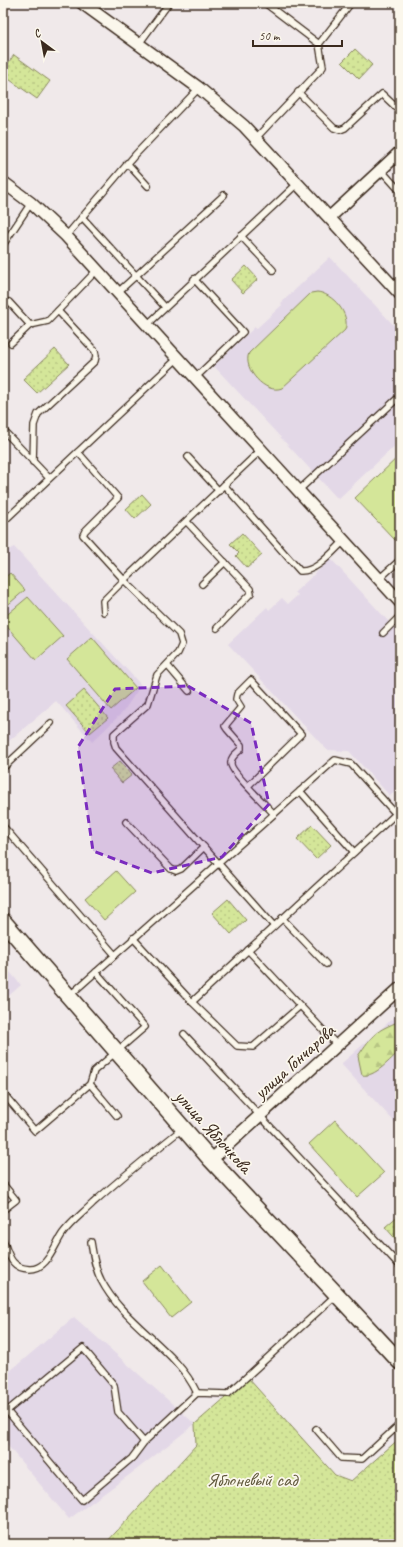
<svg xmlns="http://www.w3.org/2000/svg" width="403" height="1547" font-family="Caveat,sans-serif">
  <defs>
    <pattern id="grass-dots" width="8" height="8" patternUnits="userSpaceOnUse"><rect width="8" height="8" fill="#d4e699"/><path d="M2 2h.1M6 6h.1" fill="none" stroke="#b7c583" stroke-width="1.8" stroke-linecap="round"/></pattern>
    <pattern id="forest-firs" width="22" height="20" patternUnits="userSpaceOnUse"><rect width="22" height="20" fill="#d4e699"/><path d="M5 1l3.5 6h-7zM16 11l3.5 6h-7z" fill="#b7c583"/></pattern>
  </defs>
  <rect width="100%" height="100%" fill="#f0e9ea"/>
  <filter id="ink" filterUnits="userSpaceOnUse"><feTurbulence type="fractalNoise" baseFrequency=".025" numOctaves="2"/><feDisplacementMap in="SourceGraphic" scale="8" xChannelSelector="R" yChannelSelector="G"/><feConvolveMatrix kernelMatrix="1 2 1 2 8 2 1 2 1" color-interpolation-filters="sRGB"/></filter>
  <g filter="url(#ink)">
    <g fill="#e3d8e7">
      <path d="M330 257 400 332V441L338 499 214 366 255 327 257 328 282 305 281 303Z"/>
      <path d="M14 547 141 685 123 712 92 742 56 701 3 746V553Z"/>
      <path d="M331 559 400 634V787L390 796 349 751 327 750 228 644 267 607 269 610 282 598 288 604 298 595 295 592Z"/>
      <path d="M3 964 21 985 3 1001Z"/>
      <path d="M400 1012V1128L341 1064Z"/>
      <path d="M74 1317 195 1424 136 1470 69 1519 3 1440V1377Z"/>
    </g>
    <g fill="url(#grass-dots)" stroke="#88885c">
      <path d="M355 49 372 65 359 79 342 62Z"/>
      <path d="M14 55 50 81 37 99 3 75V70Z"/>
      <path d="M246 266 258 279 243 293 231 280Z"/>
      <path d="M55 349 69 364 37 393 23 379Z"/>
      <path d="M142 494 151 504 135 519 126 509Z"/>
      <path d="M242 533 262 555 247 568 236 556 239 553 230 544Z"/>
      <path d="M84 690 108 718 90 733 66 706Z"/>
      <path d="M120 761 132 775 122 783 110 769Z"/>
      <path d="M312 825 331 845 316 859 297 839Z"/>
      <path d="M228 899 246 920 231 934 212 913Z"/>
      <path d="M400 1214V1244L385 1227Z"/>
      <path d="M248 1378 335 1475 351 1481 400 1438V1544H105L196 1445 195 1424Z"/>
    </g>
    <path fill="url(#forest-firs)" stroke="#88885c" d="M400 1021V1051C390 1059 375 1078 362 1075L358 1056C373 1034 375 1031 400 1021Z"/>
    <g fill="#d4e699" stroke="#88885c">
      <path d="M317 292C332 293 351 314 345 330L282 388C266 395 242 369 249 353L311 293Z"/>
      <path d="M400 455V536L395 540 355 498Z"/>
      <path d="M10 573 25 590 3 609V579Z"/>
      <path d="M28 597 63 636 36 660 3 622V618Z"/>
      <path d="M92 637 136 688 111 710 67 659Z"/>
      <path d="M116 871 135 892 104 920 85 898Z"/>
      <path d="M335 1120 384 1173 357 1197 309 1144Z"/>
      <path d="M162 1265 191 1302 171 1318 142 1281Z"/>
    </g>
    <g fill="none" stroke-linecap="round" stroke-linejoin="round">
      <g stroke="#3b2a1e" stroke-width="8">
        <g id="lane">
          <path d="M265 3 319 44"/>
          <path d="M272 8 276 3"/>
          <path d="M139 44 169 3"/>
          <path d="M298 92 334 128 340 130 345 128 382 94 400 111"/>
          <path d="M256 138 323 67 319 44 351 3"/>
          <path d="M127 163 148 186"/>
          <path d="M381 170 400 191"/>
          <path d="M82 217 165 307"/>
          <path d="M66 236 135 155 199 88"/>
          <path d="M241 236 273 270"/>
          <path d="M3 245 31 203"/>
          <path d="M194 279 243 332 195 378"/>
          <path d="M117 293 224 195"/>
          <path d="M9 302 30 325 48 321 97 270"/>
          <path d="M147 325 298 183"/>
          <path d="M11 343 30 325"/>
          <path d="M3 430 49 478"/>
          <path d="M261 450 124 580 179 634 182 644 178 653 157 675 148 704 114 734V742L116 748 274 926"/>
          <path d="M78 452 118 498 85 531 83 535 124 580 103 601 104 612"/>
          <path d="M188 457 219 491"/>
          <path d="M33 462 34 425 38 414 95 361 96 356 95 351 58 311"/>
          <path d="M224 485 300 571C317 572 332 552 344 541"/>
          <path d="M298 491 400 396"/>
          <path d="M3 522 177 359"/>
          <path d="M187 522 250 589 251 593 217 628"/>
          <path d="M379 579 400 560"/>
          <path d="M202 584 225 562"/>
          <path d="M383 633 400 616"/>
          <path d="M167 665 189 691"/>
          <path d="M3 768 51 723"/>
          <path d="M248 786 301 734 251 680 237 694 236 699 241 707 225 726 227 729 241 745V749C237 753 230 757 231 764 231 772 267 806 274 814"/>
          <path d="M300 791 354 852"/>
          <path d="M126 822 171 869 176 871 181 869 204 847"/>
          <path d="M3 826 115 955"/>
          <path d="M282 918 326 964"/>
          <path d="M133 938 192 1002 237 1046 253 1047 300 1006"/>
          <path d="M248 950 337 1045"/>
          <path d="M69 996 335 760 351 764 396 814"/>
          <path d="M192 1002 400 810"/>
          <path d="M184 1034 400 1266"/>
          <path d="M90 1084 117 1116"/>
          <path d="M3 1093 35 1131 90 1084 94 1071 145 1027 96 972"/>
          <path d="M3 1184 16 1200 3 1210"/>
          <path d="M3 1240C9 1254 10 1268 29 1269 48 1270 54 1245 63 1233 71 1222 83 1213 93 1203 122 1177 152 1153 182 1129"/>
          <path d="M91 1242C93 1255 95 1269 101 1280 124 1325 176 1348 197 1393"/>
          <path d="M316 1429 341 1458 362 1459 400 1424"/>
          <path d="M144 1442 118 1412 114 1385 83 1348 7 1411 82 1500 132 1458 144 1442 197 1393 228 1394 336 1295"/>
        </g>
      </g>
      <g stroke="#3b2a1e" stroke-width="14">
        <g id="street">
          <path d="M82 3 199 88 244 126 400 294"/>
          <path d="M3 182 31 203 66 236 400 602"/>
          <path d="M330 217 400 152"/>
          <path d="M211 1160 400 988"/>
        </g>
      </g>
      <g stroke="#3b2a1e" stroke-width="18">
        <path id="secondary" d="M3 921 211 1160 400 1362"/>
      </g>
      <use href="#lane" stroke="#fbf7ec" stroke-width="5.5"/>
      <use href="#street" stroke="#fbf7ec" stroke-width="11"/>
      <use href="#secondary" stroke="#fbf7ec" stroke-width="15"/>
    </g>
  </g>
  <path fill="#7b2cbf" fill-opacity="0.2" stroke="#7b2cbf" stroke-width="3" stroke-dasharray="8 5" stroke-linejoin="round" d="M188 686 251 723 269 804 222 857 152 873 93 851 78 747 115 689Z"/>
  <g text-anchor="middle" stroke-width="3.5" stroke-linejoin="round" paint-order="stroke">
    <g font-size="19" fill="#3b2a1e" stroke="#fbf7ec">
      <text transform="translate(294 1061) rotate(-42)" y="7">улица Гончарова</text>
      <text transform="translate(214 1131) rotate(48)" y="7">улица Яблочкова</text>
    </g>
    <g font-size="19" fill="#61593d" stroke="#fbf7ec">
      <text x="252" y="1486">Яблоневый сад</text>
    </g>
  </g>
  <rect width="403" height="1547" fill="none" stroke="#fbf7ec" stroke-width="16"/>
  <rect x="8" y="8" width="387" height="1531" fill="none" stroke="#3b2a1e" stroke-width="1.5" filter="url(#ink)"/>
  <g transform="translate(42 42) rotate(328)" stroke="#fbf7ec" stroke-width="3" paint-order="stroke">
  <path d="M0-3L7 15L0 10L-7 15Z" fill="#3b2a1e"/>
  <text y="-6" font-size="11" font-weight="bold" text-anchor="middle" fill="#3b2a1e">С</text>
  </g>
  <path d="M253 40v6h89v-6" fill="none" stroke="#3b2a1e" stroke-width="2"/>
  <text x="259" y="40" font-size="12" fill="#3b2a1e" stroke="#fbf7ec" stroke-width="3" paint-order="stroke">50 m</text>
</svg>
